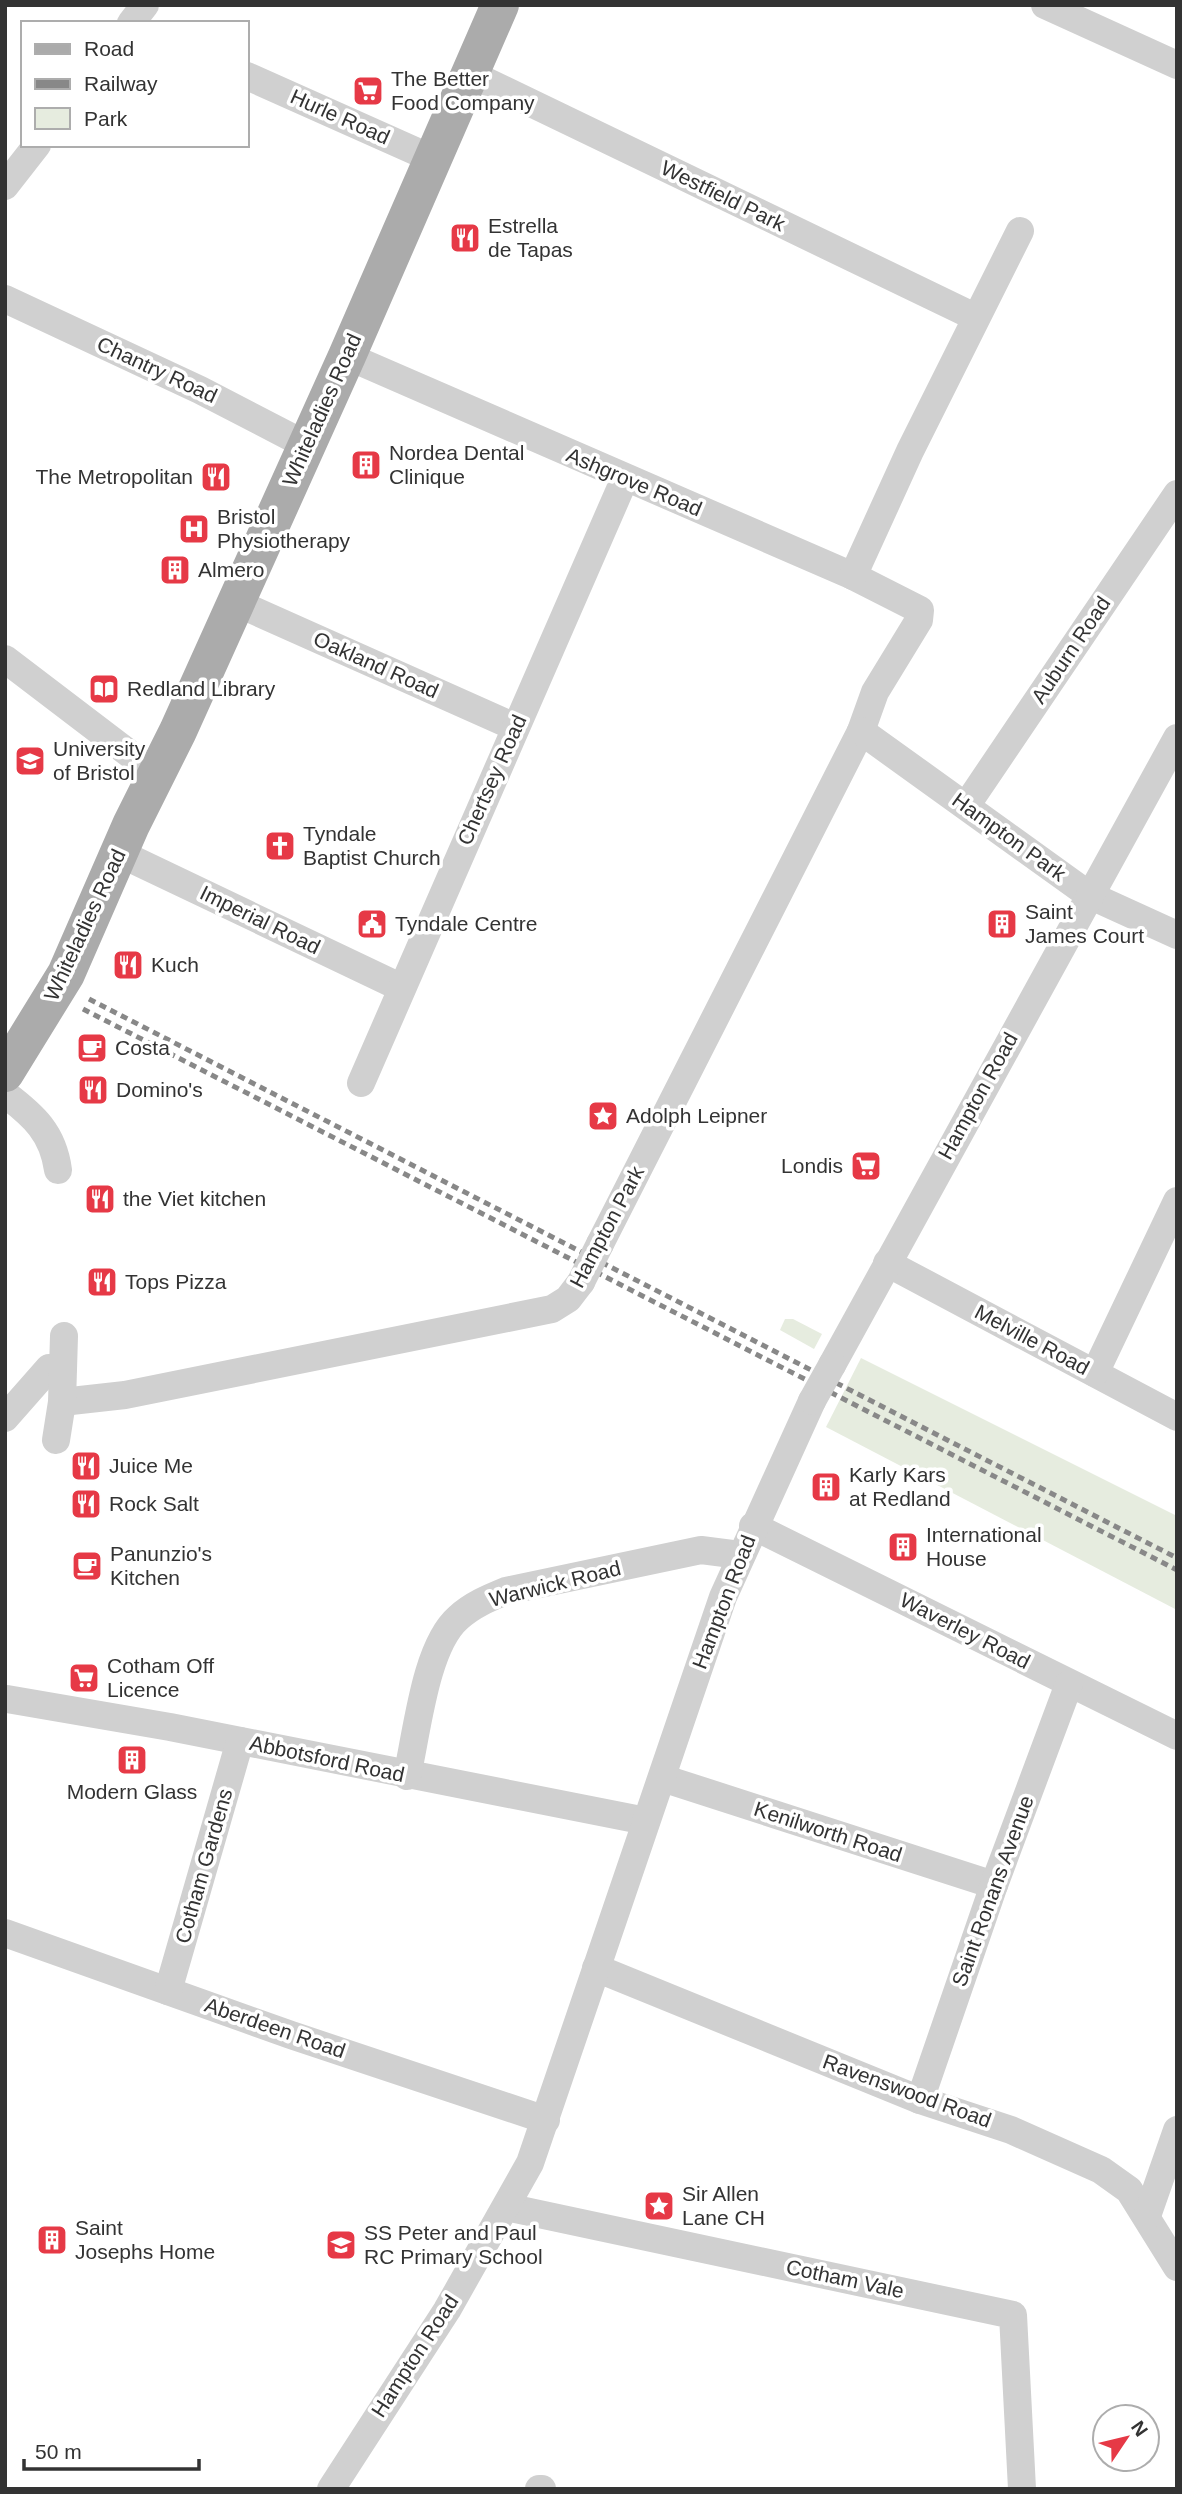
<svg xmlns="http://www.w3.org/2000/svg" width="1182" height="2494" font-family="Helvetica,sans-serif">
  <rect width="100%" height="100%" fill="#fff"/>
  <g fill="#e6ecdf">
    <path d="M785 1319H793L822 1334 814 1349 780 1330Z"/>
    <path d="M861 1358 1177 1516V1610L826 1427Z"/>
  </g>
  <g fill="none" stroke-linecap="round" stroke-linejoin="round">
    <g stroke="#d0d0d0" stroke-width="28">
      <path d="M1045 5 1177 65"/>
      <path d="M131 23 145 5"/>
      <path d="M471 74 975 317"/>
      <path d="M247 76 433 159"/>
      <path d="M5 186 37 145"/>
      <path d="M5 299 200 390 306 445"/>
      <path d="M347 356 853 576 920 610 919 620 875 692 861 731 600 1244"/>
      <path d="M853 576 910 451 1020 231"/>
      <path d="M237 603 515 727"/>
      <path d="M5 659 156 774"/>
      <path d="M861 731 1089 895 1177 935"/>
      <path d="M966 806 1177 494"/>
      <path d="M119 853 402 988"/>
      <path d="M361 1083 625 478"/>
      <path d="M5 1094C34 1116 53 1133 58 1170"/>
      <path d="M887 1263 1177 1417"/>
      <path d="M832 1365 1177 738"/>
      <path d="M1095 1373 1177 1201"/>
      <path d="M62 1402 125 1395 552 1309 568 1299 581 1282"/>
      <path d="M5 1418 49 1368H63"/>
      <path d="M56 1440 62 1402 64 1336"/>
      <path d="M753 1526 1177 1736"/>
      <path d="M7 1699 170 1727 646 1821"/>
      <path d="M407 1776C417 1733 425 1647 458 1618 472 1605 489 1598 506 1591L701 1550 740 1555"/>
      <path d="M662 1778 994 1885"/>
      <path d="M5 1933 291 2035 546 2120"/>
      <path d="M596 1968 920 2100 1011 2130 1101 2170 1129 2190 1177 2267"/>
      <path d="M168 1991 240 1741"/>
      <path d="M920 2100 994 1885 1069 1684"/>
      <path d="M506 2207 1013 2315 1022 2489"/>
      <path d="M1147 2216 1177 2130"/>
      <path d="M331 2489 447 2310 530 2163 723 1597 812 1401"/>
      <path d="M539 2489H542"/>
    </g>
    <path stroke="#ababab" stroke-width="38" d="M5 1073 66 974 131 825 178 731 347 356 500 5"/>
    <g stroke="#888" stroke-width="5" stroke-dasharray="7 5" stroke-linecap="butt">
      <path d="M89 999 1177 1558"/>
      <path d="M83 1009 1177 1570"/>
    </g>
    <g stroke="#d0d0d0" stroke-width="28">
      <path d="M581 1282 600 1244"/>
      <path d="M812 1401 832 1365"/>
    </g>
  </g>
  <defs>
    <g id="supermarket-square" transform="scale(1.575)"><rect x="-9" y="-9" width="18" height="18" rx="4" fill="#e63946" stroke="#fff"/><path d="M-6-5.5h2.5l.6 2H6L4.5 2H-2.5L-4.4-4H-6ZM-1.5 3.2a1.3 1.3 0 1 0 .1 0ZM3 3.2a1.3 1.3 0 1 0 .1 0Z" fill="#fff"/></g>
    <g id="restaurant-square" transform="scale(1.575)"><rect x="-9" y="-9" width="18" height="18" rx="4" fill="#e63946" stroke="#fff"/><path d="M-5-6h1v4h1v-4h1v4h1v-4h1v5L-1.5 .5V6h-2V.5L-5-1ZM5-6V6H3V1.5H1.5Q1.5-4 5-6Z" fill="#fff"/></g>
    <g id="building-square" transform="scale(1.575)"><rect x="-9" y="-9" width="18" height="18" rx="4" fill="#e63946" stroke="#fff"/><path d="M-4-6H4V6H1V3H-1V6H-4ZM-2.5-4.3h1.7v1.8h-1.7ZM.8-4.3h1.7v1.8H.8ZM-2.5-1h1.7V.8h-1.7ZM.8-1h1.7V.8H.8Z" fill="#fff"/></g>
    <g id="hospital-square" transform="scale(1.575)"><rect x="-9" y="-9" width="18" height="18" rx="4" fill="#e63946" stroke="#fff"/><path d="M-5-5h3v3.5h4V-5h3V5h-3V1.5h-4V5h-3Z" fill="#fff"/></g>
    <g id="library-square" transform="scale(1.575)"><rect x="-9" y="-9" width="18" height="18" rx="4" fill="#e63946" stroke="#fff"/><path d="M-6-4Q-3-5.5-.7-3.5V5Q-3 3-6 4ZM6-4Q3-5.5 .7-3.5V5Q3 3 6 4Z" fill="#fff"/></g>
    <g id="university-square" transform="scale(1.575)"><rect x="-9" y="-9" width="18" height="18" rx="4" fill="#e63946" stroke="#fff"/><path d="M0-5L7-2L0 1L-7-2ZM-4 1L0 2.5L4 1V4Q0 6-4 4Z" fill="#fff"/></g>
    <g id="church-square" transform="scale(1.575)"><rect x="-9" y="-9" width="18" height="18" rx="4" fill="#e63946" stroke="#fff"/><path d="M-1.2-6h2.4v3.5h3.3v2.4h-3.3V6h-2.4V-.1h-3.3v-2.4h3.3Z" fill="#fff"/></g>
    <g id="civic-square" transform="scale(1.575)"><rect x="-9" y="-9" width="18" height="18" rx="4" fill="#e63946" stroke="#fff"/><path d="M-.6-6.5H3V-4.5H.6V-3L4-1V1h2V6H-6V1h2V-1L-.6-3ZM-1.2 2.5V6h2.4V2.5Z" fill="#fff"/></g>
    <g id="cafe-square" transform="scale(1.575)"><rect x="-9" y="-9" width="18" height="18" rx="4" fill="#e63946" stroke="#fff"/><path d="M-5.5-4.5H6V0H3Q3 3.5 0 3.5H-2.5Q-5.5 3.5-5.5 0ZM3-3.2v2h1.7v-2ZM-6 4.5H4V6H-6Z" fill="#fff"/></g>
    <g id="sight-square" transform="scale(1.575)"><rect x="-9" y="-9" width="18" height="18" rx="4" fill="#e63946" stroke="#fff"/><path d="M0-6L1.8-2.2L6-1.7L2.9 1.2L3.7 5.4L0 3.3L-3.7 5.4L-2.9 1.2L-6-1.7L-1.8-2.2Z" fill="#fff"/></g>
    <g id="school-square" transform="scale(1.575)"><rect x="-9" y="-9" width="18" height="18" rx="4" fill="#e63946" stroke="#fff"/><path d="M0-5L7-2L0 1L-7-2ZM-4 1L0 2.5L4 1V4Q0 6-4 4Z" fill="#fff"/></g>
  </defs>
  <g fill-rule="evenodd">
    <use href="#supermarket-square" x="368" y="91"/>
    <use href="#restaurant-square" x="465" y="238"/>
    <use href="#building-square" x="366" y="465"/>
    <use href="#restaurant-square" x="216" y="477"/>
    <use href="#hospital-square" x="194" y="529"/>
    <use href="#building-square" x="175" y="570"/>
    <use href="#library-square" x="104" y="689"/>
    <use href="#university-square" x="30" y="761"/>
    <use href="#church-square" x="280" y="846"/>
    <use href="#civic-square" x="372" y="924"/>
    <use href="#building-square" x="1002" y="924"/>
    <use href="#restaurant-square" x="128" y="965"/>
    <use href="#cafe-square" x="92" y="1048"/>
    <use href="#restaurant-square" x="93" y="1090"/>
    <use href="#sight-square" x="603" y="1116"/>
    <use href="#supermarket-square" x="866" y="1166"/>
    <use href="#restaurant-square" x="100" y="1199"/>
    <use href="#restaurant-square" x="102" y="1282"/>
    <use href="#restaurant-square" x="86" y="1466"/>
    <use href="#building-square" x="826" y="1487"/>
    <use href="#restaurant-square" x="86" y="1504"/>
    <use href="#building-square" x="903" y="1547"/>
    <use href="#cafe-square" x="87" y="1566"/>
    <use href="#supermarket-square" x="84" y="1678"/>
    <use href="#building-square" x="132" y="1760"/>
    <use href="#sight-square" x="659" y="2206"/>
    <use href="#building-square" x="52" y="2240"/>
    <use href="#school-square" x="341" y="2245"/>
  </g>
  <g text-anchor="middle" stroke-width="7" stroke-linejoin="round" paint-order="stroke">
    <g font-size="21" fill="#333" stroke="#fff" text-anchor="start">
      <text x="391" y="86">The Better<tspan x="391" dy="24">Food Company</tspan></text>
      <text x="488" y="233">Estrella<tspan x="488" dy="24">de Tapas</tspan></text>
      <text x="389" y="460">Nordea Dental<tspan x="389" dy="24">Clinique</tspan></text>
      <text x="193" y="484" text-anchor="end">The Metropolitan</text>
      <text x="217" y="524">Bristol<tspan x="217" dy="24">Physiotherapy</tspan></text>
      <text x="198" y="577">Almero</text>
      <text x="127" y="696">Redland Library</text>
      <text x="53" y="756">University<tspan x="53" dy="24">of Bristol</tspan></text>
      <text x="303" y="841">Tyndale<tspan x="303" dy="24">Baptist Church</tspan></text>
      <text x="1025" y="919">Saint<tspan x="1025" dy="24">James Court</tspan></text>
      <text x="395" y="931">Tyndale Centre</text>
      <text x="151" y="972">Kuch</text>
      <text x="115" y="1055">Costa</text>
      <text x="116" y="1097">Domino's</text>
      <text x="626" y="1123">Adolph Leipner</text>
      <text x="843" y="1173" text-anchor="end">Londis</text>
      <text x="123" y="1206">the Viet kitchen</text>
      <text x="125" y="1289">Tops Pizza</text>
      <text x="109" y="1473">Juice Me</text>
      <text x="849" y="1482">Karly Kars<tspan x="849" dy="24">at Redland</tspan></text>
      <text x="109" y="1511">Rock Salt</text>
      <text x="926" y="1542">International<tspan x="926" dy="24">House</tspan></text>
      <text x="110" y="1561">Panunzio's<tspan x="110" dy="24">Kitchen</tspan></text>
      <text x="107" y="1673">Cotham Off<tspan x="107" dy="24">Licence</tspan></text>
      <text x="132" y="1799" text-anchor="middle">Modern Glass</text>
      <text x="682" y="2201">Sir Allen<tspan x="682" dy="24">Lane CH</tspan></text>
      <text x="75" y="2235">Saint<tspan x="75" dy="24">Josephs Home</tspan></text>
      <text x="364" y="2240">SS Peter and Paul<tspan x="364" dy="24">RC Primary School</tspan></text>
    </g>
    <g font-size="21" fill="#333" stroke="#fff">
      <text transform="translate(340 117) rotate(24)" y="7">Hurle Road</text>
      <text transform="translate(723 196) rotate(26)" y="7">Westfield Park</text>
      <text transform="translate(157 370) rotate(25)" y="7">Chantry Road</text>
      <text transform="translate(322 410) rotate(-66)" y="7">Whiteladies Road</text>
      <text transform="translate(634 482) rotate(23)" y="7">Ashgrove Road</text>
      <text transform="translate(1071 650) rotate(-56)" y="7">Auburn Road</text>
      <text transform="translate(376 665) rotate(24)" y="7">Oakland Road</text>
      <text transform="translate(492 780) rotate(-66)" y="7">Chertsey Road</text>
      <text transform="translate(1009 837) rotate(36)" y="7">Hampton Park</text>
      <text transform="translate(260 920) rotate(26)" y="7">Imperial Road</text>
      <text transform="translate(85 925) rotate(-65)" y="7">Whiteladies Road</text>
      <text transform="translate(978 1096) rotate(-61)" y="7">Hampton Road</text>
      <text transform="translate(607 1227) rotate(-62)" y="7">Hampton Park</text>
      <text transform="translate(1032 1340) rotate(28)" y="7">Melville Road</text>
      <text transform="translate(555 1584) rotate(-14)" y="7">Warwick Road</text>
      <text transform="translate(724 1602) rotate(-69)" y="7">Hampton Road</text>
      <text transform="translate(965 1631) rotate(27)" y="7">Waverley Road</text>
      <text transform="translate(327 1759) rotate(12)" y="7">Abbotsford Road</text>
      <text transform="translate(828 1832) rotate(18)" y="7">Kenilworth Road</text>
      <text transform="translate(204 1866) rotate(-74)" y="7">Cotham Gardens</text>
      <text transform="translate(993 1891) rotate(-70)" y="7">Saint Ronans Avenue</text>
      <text transform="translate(275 2028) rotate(19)" y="7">Aberdeen Road</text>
      <text transform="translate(907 2091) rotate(20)" y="7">Ravenswood Road</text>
      <text transform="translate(845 2279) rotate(12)" y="7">Cotham Vale</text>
      <text transform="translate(415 2356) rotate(-57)" y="7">Hampton Road</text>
    </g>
  </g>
  <rect width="1182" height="2494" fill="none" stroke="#333333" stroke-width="14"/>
  <rect x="21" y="21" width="228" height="126" fill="#ffffff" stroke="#adadad" stroke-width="2"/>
  <rect x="35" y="44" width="35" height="10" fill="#ababab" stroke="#adadad" stroke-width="2"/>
  <text x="84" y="56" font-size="21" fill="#333333">Road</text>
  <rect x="35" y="79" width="35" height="10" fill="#888888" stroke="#adadad" stroke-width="2"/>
  <text x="84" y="91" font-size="21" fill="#333333">Railway</text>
  <rect x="35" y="108" width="35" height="21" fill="#e6ecdf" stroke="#adadad" stroke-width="2"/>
  <text x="84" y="126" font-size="21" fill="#333333">Park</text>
  <g transform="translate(1126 2438) rotate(55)"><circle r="33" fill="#ffffff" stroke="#adadad" stroke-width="2"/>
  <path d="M0-5L12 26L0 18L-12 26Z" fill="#e63946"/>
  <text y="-10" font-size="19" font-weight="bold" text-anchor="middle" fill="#333333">N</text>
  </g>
  <path d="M24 2459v10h175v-10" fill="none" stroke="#333333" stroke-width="3.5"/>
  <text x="35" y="2459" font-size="21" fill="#333333" stroke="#ffffff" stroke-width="5" paint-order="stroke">50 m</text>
</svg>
